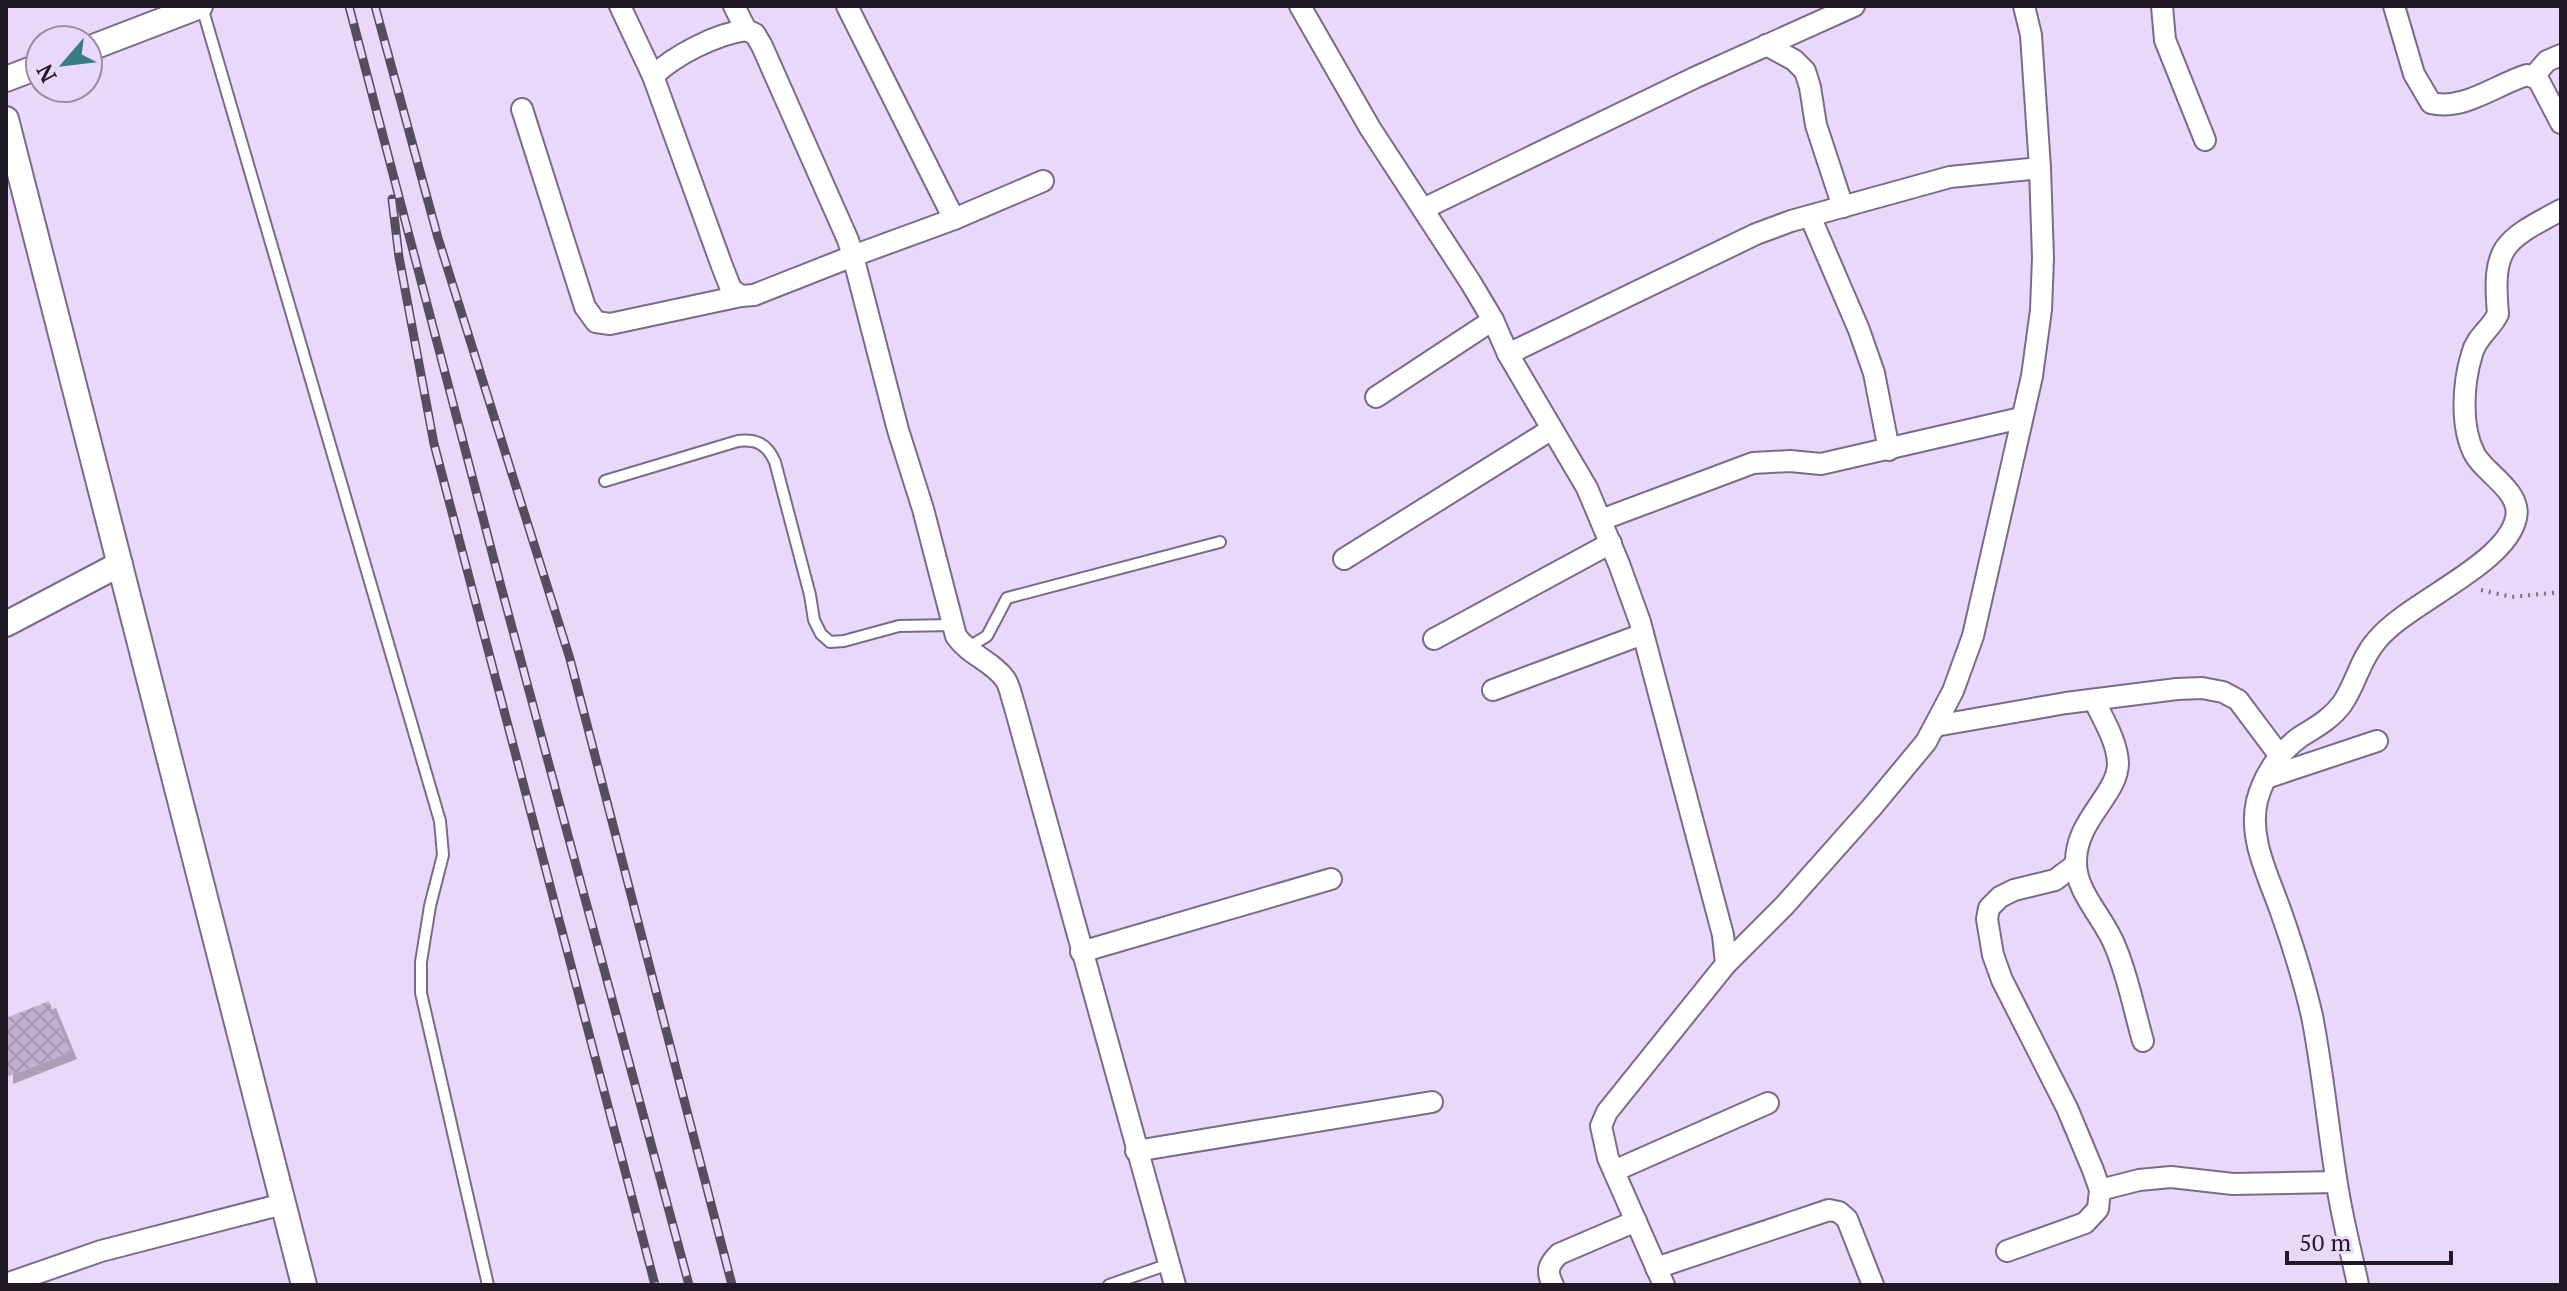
<svg xmlns="http://www.w3.org/2000/svg" width="2567" height="1291" font-family="'PT Serif',serif">
  <defs>
    <pattern id="building-cross-hatch" width="8" height="8" patternUnits="userSpaceOnUse" patternTransform="scale(2)"><rect width="8" height="8" fill="#c2b0d0"/><path d="M0 0l8 8M0 8l8-8" fill="none" stroke="#a697b2"/></pattern>
    <filter id="shadow"><feDropShadow dx="7" dy="7" stdDeviation="0" flood-color="#0004"/></filter>
  </defs>
  <rect width="100%" height="100%" fill="#ead8fa"/>
  <path fill="url(#building-cross-hatch)" filter="url(#shadow)" d="M49 1001 70 1052 6 1077V1018Z"/>
  <g fill="none" stroke-linecap="round" stroke-linejoin="round">
    <g stroke="#7b6b89" stroke-width="14">
      <g id="service">
        <path d="M202 7 440 821 443 855 430 906 421 962V993L488 1285"/>
        <path d="M605 481 738 441C757 439 767 444 775 462L810 595 814 620 821 634 830 642 844 641 899 626 952 625"/>
        <path d="M967 648 987 636 1007 598 1220 542"/>
        <path d="M1109 1285 1169 1264"/>
      </g>
    </g>
    <g stroke="#7b6b89" stroke-width="24">
      <g id="minor">
        <path d="M620 6 653 76"/>
        <path d="M734 6 746 30"/>
        <path d="M847 6 954 219"/>
        <path d="M1300 6 1370 128 1471 283 1493 320 1508 354 1587 488 1619 564 1640 622 1723 935 1726 964 1607 1112 1601 1126 1608 1158 1664 1285"/>
        <path d="M2162 6 2165 40 2205 140"/>
        <path d="M2394 6 2414 74 2431 103C2464 111 2497 84 2527 75L2538 79 2561 123"/>
        <path d="M746 30 755 34 762 46 848 240 853 256 754 295 741 296 731 289 722 266 653 76C675 55 716 34 746 30Z"/>
        <path d="M1766 45 1794 60 1805 71 1810 87 1816 125 1843 207"/>
        <path d="M2534 76 2547 61 2561 55"/>
        <path d="M522 109 585 307 596 322 610 324 741 296"/>
        <path d="M1043 181 954 219 853 256 898 430 923 509 956 636C969 655 992 661 1005 679 1010 686 1011 696 1014 704L1175 1285"/>
        <path d="M1423 209 1694 78 1854 6"/>
        <path d="M1810 216 1859 330 1874 373 1889 450"/>
        <path d="M1508 354 1756 234 1791 221 1950 177 2040 168"/>
        <path d="M1376 397 1493 320"/>
        <path d="M1601 520 1753 463 1790 461 1821 464 2021 418"/>
        <path d="M1344 559 1552 429"/>
        <path d="M1434 639 1611 543"/>
        <path d="M1493 690 1643 634"/>
        <path d="M2094 700C2103 719 2117 741 2118 763 2118 795 2075 820 2076 863 2076 893 2105 919 2115 946 2128 976 2134 1010 2143 1041"/>
        <path d="M1935 726 2066 703 2177 689 2202 688 2223 692 2238 700 2280 756"/>
        <path d="M2266 778 2377 741"/>
        <path d="M1081 952 1331 879"/>
        <path d="M1726 964 1784 906 1872 807 1926 742 1953 691 1973 636 2032 376 2041 310 2043 258 2040 168 2031 35 2024 6"/>
        <path d="M1136 1151 1432 1102"/>
        <path d="M1614 1171 1768 1103"/>
        <path d="M2100 1190 2139 1180 2171 1177 2233 1184 2336 1182"/>
        <path d="M2007 1251 2085 1223 2098 1209 2100 1190 2093 1170 2067 1108 2002 980 1993 955 1987 919 1989 908 2000 897 2014 890 2055 880 2075 865"/>
        <path d="M1656 1268 1829 1210 1839 1212 1847 1219 1873 1285"/>
        <path d="M6 1284 101 1251 283 1204"/>
        <path d="M1553 1285C1546 1271 1548 1265 1559 1254L1636 1221"/>
        <path d="M2358 1285C2351 1251 2342 1218 2337 1184 2328 1128 2323 1072 2312 1016 2304 981 2293 946 2281 912 2269 877 2248 839 2257 801 2263 777 2279 752 2300 737 2316 727 2331 719 2342 704 2356 684 2360 659 2377 640 2408 602 2506 565 2516 518 2522 492 2486 474 2475 455 2460 427 2463 383 2472 354 2476 337 2491 329 2498 314 2492 246 2503 241 2561 210"/>
      </g>
    </g>
    <g stroke="#7b6b89" stroke-width="28">
      <g id="tertiary">
        <path d="M88 49 200 6"/>
        <path d="M6 79 40 66"/>
        <path d="M6 119 304 1285"/>
        <path d="M6 624 120 564"/>
      </g>
    </g>
    <path stroke="#7b7086" stroke-width="4" stroke-dasharray="2 6" stroke-linecap="butt" d="M2481 590 2512 597 2561 592"/>
    <use href="#service" stroke="#fff" stroke-width="10"/>
    <use href="#minor" stroke="#fff" stroke-width="20"/>
    <use href="#tertiary" stroke="#fff" stroke-width="24"/>
    <g stroke="#564d5f" stroke-width="9">
      <g id="rail">
        <path d="M349 6 499 579 689 1285"/>
        <path d="M375 6 438 238 570 659 732 1285"/>
        <path d="M392 199 399 257 434 444 655 1285"/>
      </g>
    </g>
    <use href="#rail" stroke="#ead8fa" stroke-width="6" stroke-dasharray="18" stroke-linecap="butt"/>
  </g>
  <rect width="2567" height="1291" fill="none" stroke="#201a26" stroke-width="16"/>
  <g transform="translate(64 64) rotate(242)"><circle r="38" fill="#ead8fa" stroke="#998ca5" stroke-width="2"/>
  <path d="M0-6L14 30L0 20L-14 30Z" fill="#367d86"/>
  <text y="-12" font-size="22" font-weight="bold" text-anchor="middle" fill="#201a26">N</text>
  </g>
  <path d="M2287 1251v12h164v-12" fill="none" stroke="#201a26" stroke-width="4"/>
  <text x="2299" y="1251" font-size="24" fill="#201a26" stroke="#ead8fa" stroke-width="6" paint-order="stroke">50 m</text>
</svg>
